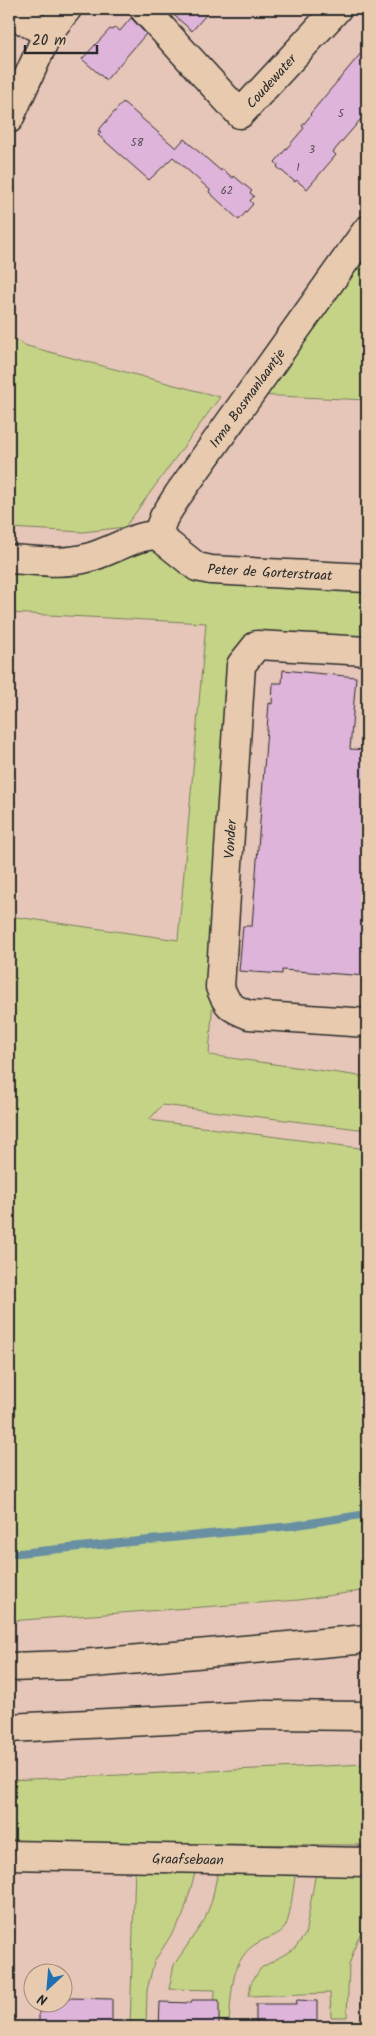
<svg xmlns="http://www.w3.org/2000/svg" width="376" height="2036" font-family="Kalam,sans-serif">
  <rect width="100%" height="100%" fill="#e6c6b8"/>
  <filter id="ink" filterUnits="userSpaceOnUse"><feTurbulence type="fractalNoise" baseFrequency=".02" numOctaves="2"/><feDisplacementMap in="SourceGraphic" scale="10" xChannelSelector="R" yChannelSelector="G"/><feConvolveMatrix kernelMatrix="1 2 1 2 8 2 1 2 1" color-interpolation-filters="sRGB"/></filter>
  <g filter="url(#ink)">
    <g fill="#c5d387" stroke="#787f59">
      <path d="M367 242V400L257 395Z"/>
      <path d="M9 337 27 346 220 397 125 527 83 532 9 528Z"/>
      <path d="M134 546 367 586V643L237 662 209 1055 367 1077V1130L162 1105 149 1120 367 1149V1590L299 1600 9 1621V916L178 940 206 623 9 613V567Z"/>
      <path d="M367 1764V1845L9 1843V1780Z"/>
      <path d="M135 1866H197L183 1916 154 1962 147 1990 146 2027H130Z"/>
      <path d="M219 1866H297C294 1878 291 1918 285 1927 279 1936 268 1937 259 1942 230 1957 232 1993 229 2021L214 2020 215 1990 169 1989 174 1965 205 1919 212 1900Z"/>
      <path d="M317 1866H367V1922L357 1941 349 1965 347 2017H331L330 1993 249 1996 251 1983 261 1968 294 1949 305 1935Z"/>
      <path d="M367 1956V1995H362L361 1968Z"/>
    </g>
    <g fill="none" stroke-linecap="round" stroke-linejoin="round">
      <path stroke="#688fa2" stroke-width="8" d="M9 1554 291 1526 367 1514"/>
    </g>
    <g fill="#deb4da" stroke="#2b2b2b">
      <path d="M167 9H211L192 31Z"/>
      <path d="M131 18 146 34 106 80 82 59 110 29 112 30 115 27 120 31Z"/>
      <path d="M367 46V112L333 152 336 155 307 189 296 180 295 182 277 167 278 165 275 162 304 128 302 126 311 115 310 114Z"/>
      <path d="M123 102 176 148 184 139 221 171 222 169 233 178 234 176 252 191 250 193 254 196 250 201 253 204 239 220 209 192 210 190 173 157 149 180 98 135 101 132 98 131Z"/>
      <path d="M283 670 356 677 350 749 367 750V976L282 970V974L239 971 243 926H252L269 703 272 704 273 683H282Z"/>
      <path d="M69 1998 112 1999V2027H39V2005L62 2004V2000Z"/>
      <path d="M192 2000H219V2027H159L160 2002 191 2003Z"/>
      <path d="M297 2000 317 2001V2027H256V2004H296Z"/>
    </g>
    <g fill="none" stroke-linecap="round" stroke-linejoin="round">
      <g stroke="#2b2b2b" stroke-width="31">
        <g id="minor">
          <path d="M144 9 240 114 337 9"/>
          <path d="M9 13 48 33"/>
          <path d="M9 119 48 33 67 9"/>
          <path d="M157 535 164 517 178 495 367 230"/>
          <path d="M9 559C34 560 62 565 87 558 111 552 132 536 157 535L197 567 211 570 367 578"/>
          <path d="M367 651 257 645 241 665 220 987C227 1006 231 1008 249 1015L367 1023"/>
          <path d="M9 1855 367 1862"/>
        </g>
      </g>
      <g stroke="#2b2b2b" stroke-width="31">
        <g id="highway">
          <path d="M9 1667 71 1665 367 1639"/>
          <path d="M9 1728 265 1715 367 1716"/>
        </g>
      </g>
      <use href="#minor" stroke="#e8cbaf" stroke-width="28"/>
      <use href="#highway" stroke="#e8cbaf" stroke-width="28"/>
    </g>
  </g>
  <g text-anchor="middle" stroke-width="4" stroke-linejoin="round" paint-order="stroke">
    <g font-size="11" fill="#584d57">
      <text x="341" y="117">5</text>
      <text x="137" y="146">58</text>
      <text x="312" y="153">3</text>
      <text x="298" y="171">1</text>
      <text x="227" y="194">62</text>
    </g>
    <g font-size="14" fill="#2b2b2b" stroke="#e8cbaf">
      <text transform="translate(271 81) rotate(-48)" y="5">Coudewater</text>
      <text transform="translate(247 398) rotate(-54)" y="5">Irma Bosmanlaantje</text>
      <text transform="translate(270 572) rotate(3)" y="5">Peter de Gorterstraat</text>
      <text transform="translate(230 839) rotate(-86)" y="5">Vonder</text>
      <text transform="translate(188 1859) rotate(1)" y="5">Graafsebaan</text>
    </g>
  </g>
  <rect width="376" height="2036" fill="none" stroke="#e8cbaf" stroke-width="30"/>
  <rect x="15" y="15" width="346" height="2006" fill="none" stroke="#2b2b2b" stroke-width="2" filter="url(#ink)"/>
  <g transform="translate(48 1988) rotate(206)"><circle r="24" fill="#e8cbaf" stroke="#9c8b7a"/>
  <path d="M0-4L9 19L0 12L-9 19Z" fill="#1f6fb2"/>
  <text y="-8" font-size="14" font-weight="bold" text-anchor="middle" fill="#2b2b2b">N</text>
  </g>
  <path d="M25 45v8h72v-8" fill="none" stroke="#2b2b2b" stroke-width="2.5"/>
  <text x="32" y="45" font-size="15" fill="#2b2b2b" stroke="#e8cbaf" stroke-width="4" paint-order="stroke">20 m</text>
</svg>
